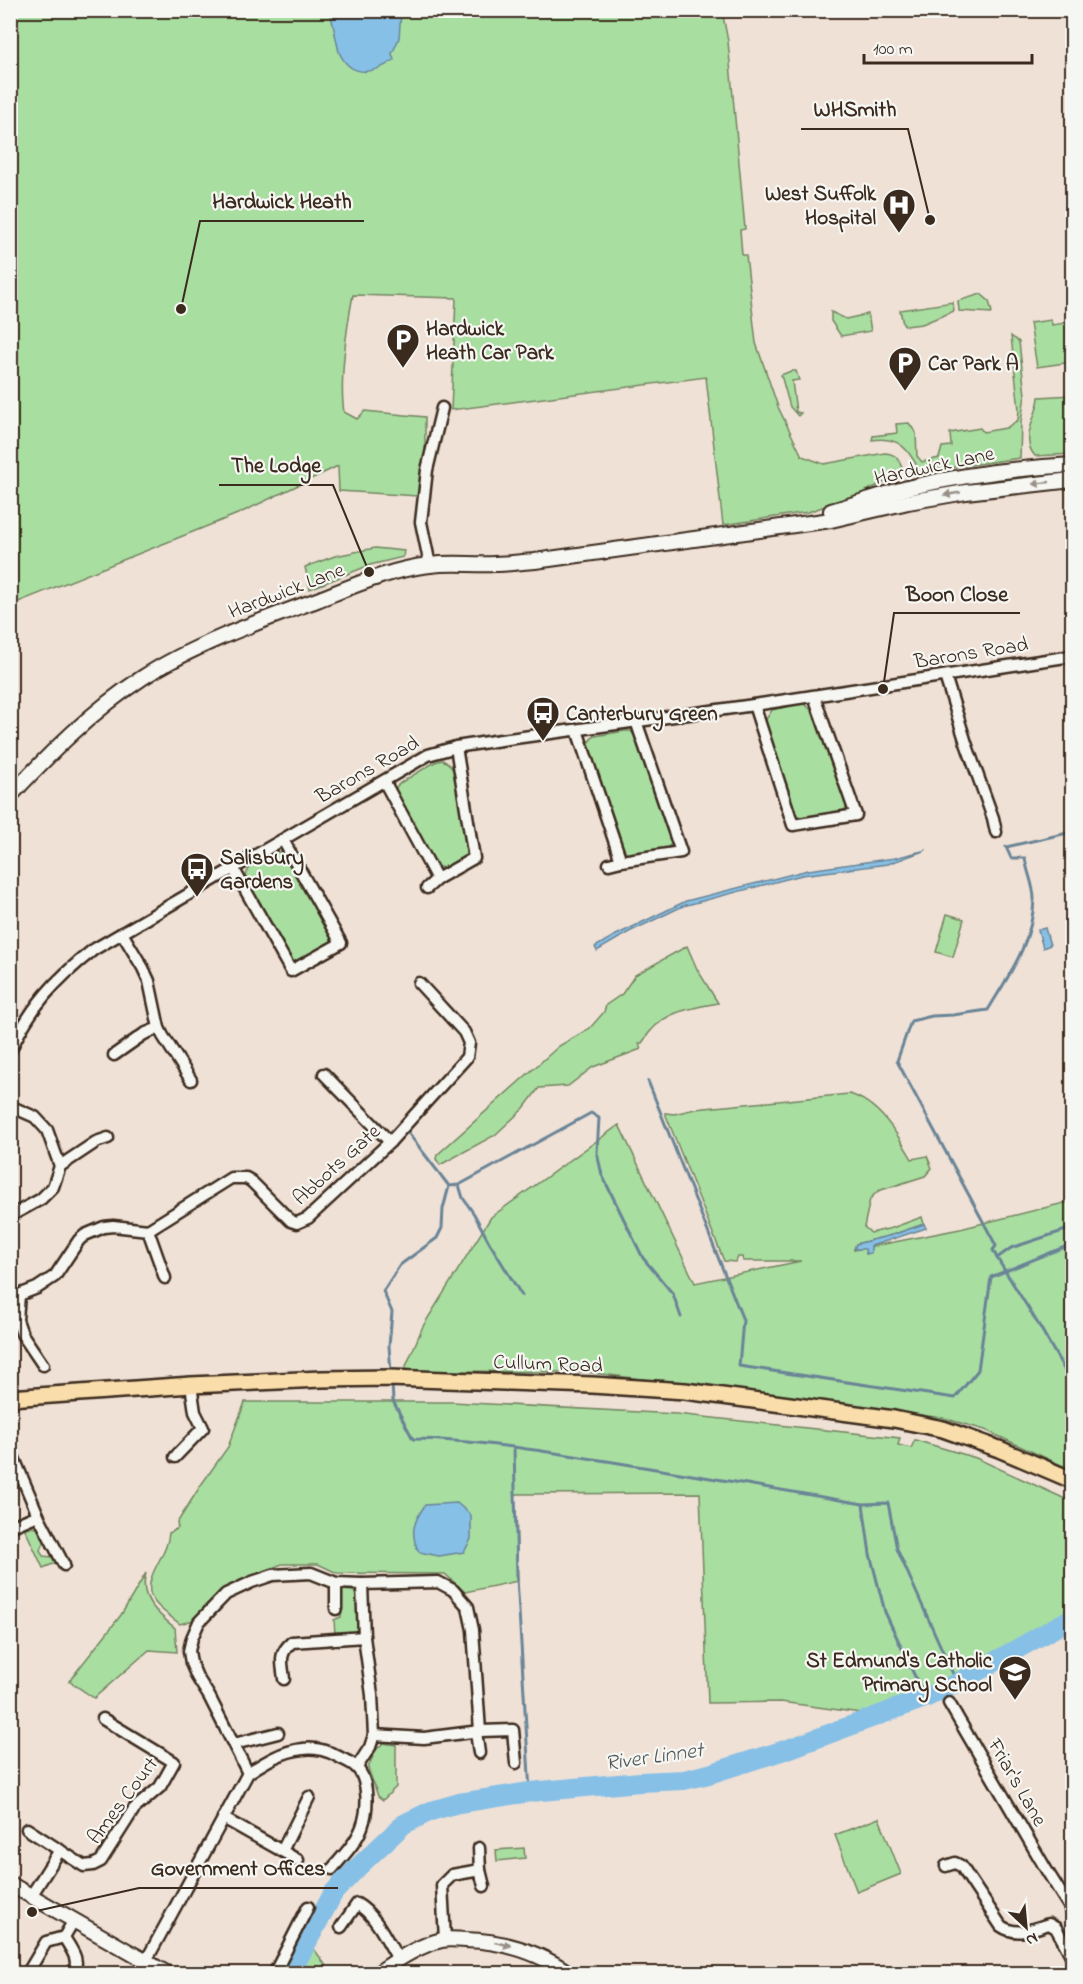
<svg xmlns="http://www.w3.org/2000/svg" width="1083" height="1984" font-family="'Indie Flower',sans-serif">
  <rect width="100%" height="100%" fill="#f0e1d6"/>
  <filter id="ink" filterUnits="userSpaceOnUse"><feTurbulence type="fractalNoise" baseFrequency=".0167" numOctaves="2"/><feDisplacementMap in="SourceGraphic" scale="12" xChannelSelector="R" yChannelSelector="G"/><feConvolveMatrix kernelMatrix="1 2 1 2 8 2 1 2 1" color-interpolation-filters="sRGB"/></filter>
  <g filter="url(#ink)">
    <g fill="#a9dea1" stroke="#728460" stroke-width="1.5">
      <path d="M11 11H722L728 41 745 229 740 230 742 255H746L756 343 778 407 802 456 824 464 885 453C896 454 898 458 902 468L887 481 860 494 808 512 723 525 706 377 451 410 456 298 353 295C347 326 339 381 344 412L357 419 365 411 425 417V450L418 496 339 491 338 466 240 513 11 605Z"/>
      <path d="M981 294 989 301 992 313 959 311 958 301Z"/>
      <path d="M953 302 954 311 922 324 906 326 903 324 900 310Z"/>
      <path d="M831 312 846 319 868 314 871 331 841 336 831 321Z"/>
      <path d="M1051 320 1052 325 1072 322V362L1037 367 1030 323Z"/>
      <path d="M1011 336 1019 342 1025 395 1021 422 1020 458 920 472C909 449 899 436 872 440L873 436 897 433 896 424 909 423 916 433 917 456 922 462 939 458 942 447 951 446 950 433 980 428 983 432 1006 428 1018 420 1019 410Z"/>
      <path d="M791 371H796L799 380 792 381 796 412 801 413 798 416 790 407 781 375Z"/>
      <path d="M1072 395V454L1035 456C1019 438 1038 416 1039 397Z"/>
      <path d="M375 548 404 551 403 557 370 565 310 589 305 567 335 556Z"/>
      <path d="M799 704H805L816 715 846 802V809C836 815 804 822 795 814L765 721 772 710Z"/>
      <path d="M625 731H631L640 743 671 839V844L666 849 630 856 625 854 622 850 588 750C588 743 589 739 595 736Z"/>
      <path d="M442 760 448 763 456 774 468 851 462 861 447 869 436 866 396 793V787L400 783 435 762Z"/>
      <path d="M275 851 286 854 331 936 332 944 294 964 289 961 247 883C242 865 262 859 275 851Z"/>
      <path d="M947 914 964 919 953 957 936 952Z"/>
      <path d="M687 946 697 969 718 1003C685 1009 660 1012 642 1043H639L641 1049 593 1067 568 1086 539 1088 524 1108 495 1135 440 1165 436 1159 437 1155 559 1046 590 1028 604 1012 606 1005 622 994 635 975Z"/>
      <path d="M849 1094C879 1102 898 1135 912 1159L927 1156 932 1168 925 1176 878 1191 870 1199 864 1227 871 1233 892 1228 922 1217 924 1224 892 1235 856 1244 854 1250 960 1229 1072 1201V1470L985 1430 943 1418 586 1372 404 1371 423 1326 491 1217 619 1125 695 1283 801 1261H743L742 1257H738L736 1262 724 1261 665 1113 674 1114 695 1109Z"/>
      <path d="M245 1402H452L676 1414 900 1438 898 1445 911 1448 915 1440 976 1458 1072 1502V1611L1043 1630 944 1682 868 1714 781 1702 708 1703 700 1493 515 1494 518 1581 465 1592 445 1574 337 1573 318 1564H282L239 1581 200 1618 180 1624C150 1601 140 1595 160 1559 165 1551 168 1543 169 1533L178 1528 177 1523 201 1485 228 1447Z"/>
      <path d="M24 1527 41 1528 46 1540 40 1550 43 1556 52 1557 58 1562 43 1568Z"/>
      <path d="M146 1573C138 1598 158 1614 175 1628L177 1652 149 1650 94 1698 69 1681 121 1615Z"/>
      <path d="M341 1590 353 1591 358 1597 361 1625 354 1632 335 1634 334 1620 341 1617Z"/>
      <path d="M383 1743 396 1745V1787L383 1800 378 1796 368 1768 375 1751Z"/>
      <path d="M879 1818 901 1874 857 1892 835 1835Z"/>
      <path d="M524 1848 525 1858 497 1861 496 1850Z"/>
      <path d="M310 1943 331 1973H292Z"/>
    </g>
    <g fill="#87c0e6" stroke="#698496" stroke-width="1.5">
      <path d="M330 11H401L399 38 392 54 394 60C374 74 351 79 339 52Z"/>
      <path d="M926 850 888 864 802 875 683 906 629 932 597 951 595 947 614 936 686 901 808 870 895 858Z"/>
      <path d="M1045 928 1050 945 1043 948 1038 930Z"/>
      <path d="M924 1224 926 1228 871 1246V1253L866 1254 865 1249H854L856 1244 892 1235Z"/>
      <path d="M457 1503 471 1515V1539L464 1552 439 1556 419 1552C409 1533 414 1521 425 1505Z"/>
    </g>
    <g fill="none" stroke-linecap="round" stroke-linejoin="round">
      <g stroke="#698496" stroke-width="3">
        <path d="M1072 832 1006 847 1011 858H1025C1027 872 1034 886 1034 899 1033 942 1009 975 988 1010L953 1015 932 1016 911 1021 897 1061 993 1240 996 1246 993 1250 997 1258 1040 1327 1072 1383"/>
        <path d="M648 1081 743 1320 739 1366 955 1398 978 1370 991 1277 1072 1244"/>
        <path d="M406 1130 449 1186"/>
        <path d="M459 1185 463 1198 474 1214 489 1242 522 1296"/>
        <path d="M997 1258 1011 1248 1072 1228"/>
        <path d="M391 1373 389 1346 392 1312 383 1291 400 1265 437 1238 442 1228 443 1209 449 1186 459 1185 591 1113 599 1118 597 1153 602 1175 643 1258 673 1294 681 1317"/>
        <path d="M392 1383 393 1401 413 1439C478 1440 542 1451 607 1461 692 1475 778 1489 863 1504L888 1503 897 1549 957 1683"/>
        <path d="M514 1447 517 1578 530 1792"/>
        <path d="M863 1504 870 1554 885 1612 925 1698"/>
      </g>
      <path stroke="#87c0e6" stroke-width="20" d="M290 1974 334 1892 358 1867 404 1824 431 1811 459 1803 530 1792 640 1782 684 1780 709 1774 791 1748 925 1698 957 1683 1072 1618"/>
      <g stroke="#3b2a1e" stroke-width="15">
        <g id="street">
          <path d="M430 565 421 522 427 470 442 408"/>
          <path d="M945 676 966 743 993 818 996 832"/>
          <path d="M754 705 793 825 856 815 814 696"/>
          <path d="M577 730 621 861 681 852 636 721"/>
          <path d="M384 781 437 879 474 858 456 747"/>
          <path d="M609 864 621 861"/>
          <path d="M233 868 291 971 341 943 283 840"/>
          <path d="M427 888 437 879"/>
          <path d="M122 933 143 968 149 981 159 1028 163 1036 191 1080"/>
          <path d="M10 1051C31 1006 55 980 93 950L428 755 456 747 494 741 754 705 1072 656"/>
          <path d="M114 1055 144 1034 159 1028"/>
          <path d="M324 1074 390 1142"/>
          <path d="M10 1106 35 1117 47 1130 60 1166 53 1187 41 1199 14 1214"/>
          <path d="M60 1166 96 1142 108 1138"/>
          <path d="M148 1230 165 1278"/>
          <path d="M10 1292 19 1295 17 1320 22 1334 43 1365"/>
          <path d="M19 1295 37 1288 55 1276 79 1240 85 1235 104 1227 113 1226 148 1230 231 1178H246L251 1181 291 1221 297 1223 308 1218 390 1142 467 1057 469 1043 464 1032 419 983"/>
          <path d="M13 1456 38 1515 64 1565"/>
          <path d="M175 1457 203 1428 195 1412 191 1385"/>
          <path d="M10 1527 38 1515"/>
          <path d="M336 1583V1609"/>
          <path d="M284 1679C282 1662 278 1654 292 1642L364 1637"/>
          <path d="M949 1703 1047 1871 1072 1911"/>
          <path d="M476 1732 479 1753"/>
          <path d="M374 1735 424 1738 480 1731 513 1730 516 1763"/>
          <path d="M234 1744 278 1733"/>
          <path d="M357 1767 370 1747 374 1735 372 1695 364 1637 362 1584"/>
          <path d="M248 1773 209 1696 197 1677 191 1663 189 1651 192 1638 199 1622 226 1594 252 1582 273 1575 311 1573 336 1583 362 1584 438 1582 453 1590 468 1607 473 1630 480 1731"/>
          <path d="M223 1818 298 1860"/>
          <path d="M27 1829 84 1866 93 1865 101 1861 134 1809 160 1787 174 1762 103 1719"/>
          <path d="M479 1848 480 1870 484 1886"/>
          <path d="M282 1851 309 1797"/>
          <path d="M946 1866 955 1863 961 1866 1001 1926C1017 1937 1032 1929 1049 1924L1056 1928 1072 1957"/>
          <path d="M31 1896 60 1850"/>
          <path d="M341 1927 357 1904C376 1915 387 1941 398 1959"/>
          <path d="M445 1939 442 1885 452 1875 480 1870"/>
          <path d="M146 1961 248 1773C265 1762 282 1751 303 1749 315 1747 329 1751 339 1757 344 1760 350 1762 355 1766 370 1779 368 1811 362 1827 356 1843 343 1856 332 1869"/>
          <path d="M27 1974 46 1942 64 1937"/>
          <path d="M73 1974C81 1959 71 1950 64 1937L74 1920"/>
          <path d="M274 1974 308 1907"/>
          <path d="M1072 1974V1969"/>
        </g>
      </g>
      <g stroke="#3b2a1e" stroke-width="18">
        <g id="secondary">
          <path d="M831 511C860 503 888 492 916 486 967 474 1020 468 1072 465"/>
          <path d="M10 796C51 752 92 711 142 678 193 645 260 621 317 600 353 586 391 569 430 565 451 562 473 565 494 564 507 564 521 562 535 561L831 520 908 502 966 492 1072 480"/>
          <path d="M10 1884 168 1974"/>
          <path d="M377 1974C396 1960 419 1945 442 1940 450 1938 458 1940 465 1940 503 1941 539 1952 570 1974"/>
        </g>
      </g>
      <g stroke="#3b2a1e" stroke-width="20">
        <path id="primary" d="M10 1398 191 1385 321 1379 389 1378 592 1385 685 1391 894 1419 943 1429 999 1449 1072 1480"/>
      </g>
      <use href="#street" stroke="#f6f6f2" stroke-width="10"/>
      <use href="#secondary" stroke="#f6f6f2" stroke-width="14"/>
      <use href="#primary" stroke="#f9deab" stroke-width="15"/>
    </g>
    <defs><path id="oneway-solid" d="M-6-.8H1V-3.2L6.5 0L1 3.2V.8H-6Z" transform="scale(1.5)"/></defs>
    <g fill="#989088">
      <use href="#oneway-solid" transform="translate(1041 483) rotate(174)"/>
      <use href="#oneway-solid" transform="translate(952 494) rotate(170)"/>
      <use href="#oneway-solid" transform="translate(503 1944) rotate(13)"/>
    </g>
  </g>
  <defs>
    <g id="hospital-pin" transform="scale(1.725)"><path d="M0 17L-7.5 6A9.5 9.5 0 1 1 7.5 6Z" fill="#3b2a1e" stroke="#f6f6f2"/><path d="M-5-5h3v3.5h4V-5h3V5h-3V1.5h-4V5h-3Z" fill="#fff"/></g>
    <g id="parking-pin" transform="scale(1.725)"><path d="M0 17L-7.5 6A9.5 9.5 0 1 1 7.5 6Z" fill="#3b2a1e" stroke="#f6f6f2"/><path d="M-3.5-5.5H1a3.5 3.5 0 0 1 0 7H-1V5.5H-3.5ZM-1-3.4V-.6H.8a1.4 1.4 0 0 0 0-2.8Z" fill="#fff"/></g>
    <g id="bus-pin" transform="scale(1.725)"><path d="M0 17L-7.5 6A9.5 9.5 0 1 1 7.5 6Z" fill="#3b2a1e" stroke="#f6f6f2"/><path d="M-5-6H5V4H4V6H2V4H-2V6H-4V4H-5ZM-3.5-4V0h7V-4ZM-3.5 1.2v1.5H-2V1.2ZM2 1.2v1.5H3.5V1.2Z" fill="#fff"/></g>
    <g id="school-pin" transform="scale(1.725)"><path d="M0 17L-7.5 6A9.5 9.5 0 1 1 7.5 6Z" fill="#3b2a1e" stroke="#f6f6f2"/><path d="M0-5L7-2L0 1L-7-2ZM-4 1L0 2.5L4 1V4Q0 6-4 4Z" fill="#fff"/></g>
  </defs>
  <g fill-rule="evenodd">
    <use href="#hospital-pin" x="899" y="205"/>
    <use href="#parking-pin" x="403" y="340"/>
    <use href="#parking-pin" x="905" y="363"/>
    <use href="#bus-pin" x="543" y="713"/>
    <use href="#bus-pin" x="197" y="869"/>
    <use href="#school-pin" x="1015" y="1672"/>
  </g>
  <g text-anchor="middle" stroke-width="4.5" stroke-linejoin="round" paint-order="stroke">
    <g font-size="21" font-weight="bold" fill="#3b2a1e" stroke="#f6f6f2" text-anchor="start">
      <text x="876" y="200" text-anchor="end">West Suffolk<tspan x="876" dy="24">Hospital</tspan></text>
      <text x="426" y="335">Hardwick<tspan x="426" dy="24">Heath Car Park</tspan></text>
      <text x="928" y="370">Car Park A</text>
      <text x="566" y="720">Canterbury Green</text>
      <text x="220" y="864">Salisbury<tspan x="220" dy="24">Gardens</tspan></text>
      <text x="992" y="1667" text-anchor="end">St Edmund's Catholic<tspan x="992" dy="24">Primary School</tspan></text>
    </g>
    <g font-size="21" fill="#3b2a1e" stroke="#f6f6f2">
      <text transform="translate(934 465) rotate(-12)" y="7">Hardwick Lane</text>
      <text transform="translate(286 590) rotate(-21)" y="7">Hardwick Lane</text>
      <text transform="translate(971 652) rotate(-9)" y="7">Barons Road</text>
      <text transform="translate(367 769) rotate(-30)" y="7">Barons Road</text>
      <text transform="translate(336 1164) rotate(-42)" y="7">Abbots Gate</text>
      <text transform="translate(548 1363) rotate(2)" y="7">Cullum Road</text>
      <text transform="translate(1018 1782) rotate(60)" y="7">Friar's Lane</text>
      <text transform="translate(122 1800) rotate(-53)" y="7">Ames Court</text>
    </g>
    <g font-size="22" font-style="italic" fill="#52575a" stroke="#f6f6f2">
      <text transform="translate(654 1755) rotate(-8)" y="8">River Linnet</text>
    </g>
  </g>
  <path fill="none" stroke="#3b2a1e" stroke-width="2" d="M930 220L908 129H801M181 309L200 221H364M369 572L333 485H219M883 689L894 613H1020M32 1912L139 1888H338"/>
  <g fill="#3b2a1e" stroke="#f6f6f2" stroke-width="2">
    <circle cx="930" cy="220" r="6"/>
    <circle cx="181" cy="309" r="6"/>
    <circle cx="369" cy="572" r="6"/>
    <circle cx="883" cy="689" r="6"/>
    <circle cx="32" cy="1912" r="6"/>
  </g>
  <g font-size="22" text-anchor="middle" font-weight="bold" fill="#3b2a1e" stroke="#f6f6f2" stroke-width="4.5" stroke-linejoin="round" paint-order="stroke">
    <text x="855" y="116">WHSmith</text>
    <text x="282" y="208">Hardwick Heath</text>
    <text x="276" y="472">The Lodge</text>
    <text x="957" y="601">Boon Close</text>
    <text x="238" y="1875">Government Offices</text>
  </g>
  <rect width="1083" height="1984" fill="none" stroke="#f6f6f2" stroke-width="36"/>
  <rect x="18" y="18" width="1047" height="1948" fill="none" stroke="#3b2a1e" stroke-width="2" filter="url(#ink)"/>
  <g transform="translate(1026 1927) rotate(154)" stroke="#f6f6f2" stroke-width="4.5" paint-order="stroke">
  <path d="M0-4.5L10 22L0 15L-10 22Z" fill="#3b2a1e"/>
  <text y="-9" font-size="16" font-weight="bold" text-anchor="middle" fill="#3b2a1e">N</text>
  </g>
  <path d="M864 54v9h168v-9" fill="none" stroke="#3b2a1e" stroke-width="3"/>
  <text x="873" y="54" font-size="18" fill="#3b2a1e" stroke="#f6f6f2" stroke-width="4.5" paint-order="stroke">100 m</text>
</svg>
